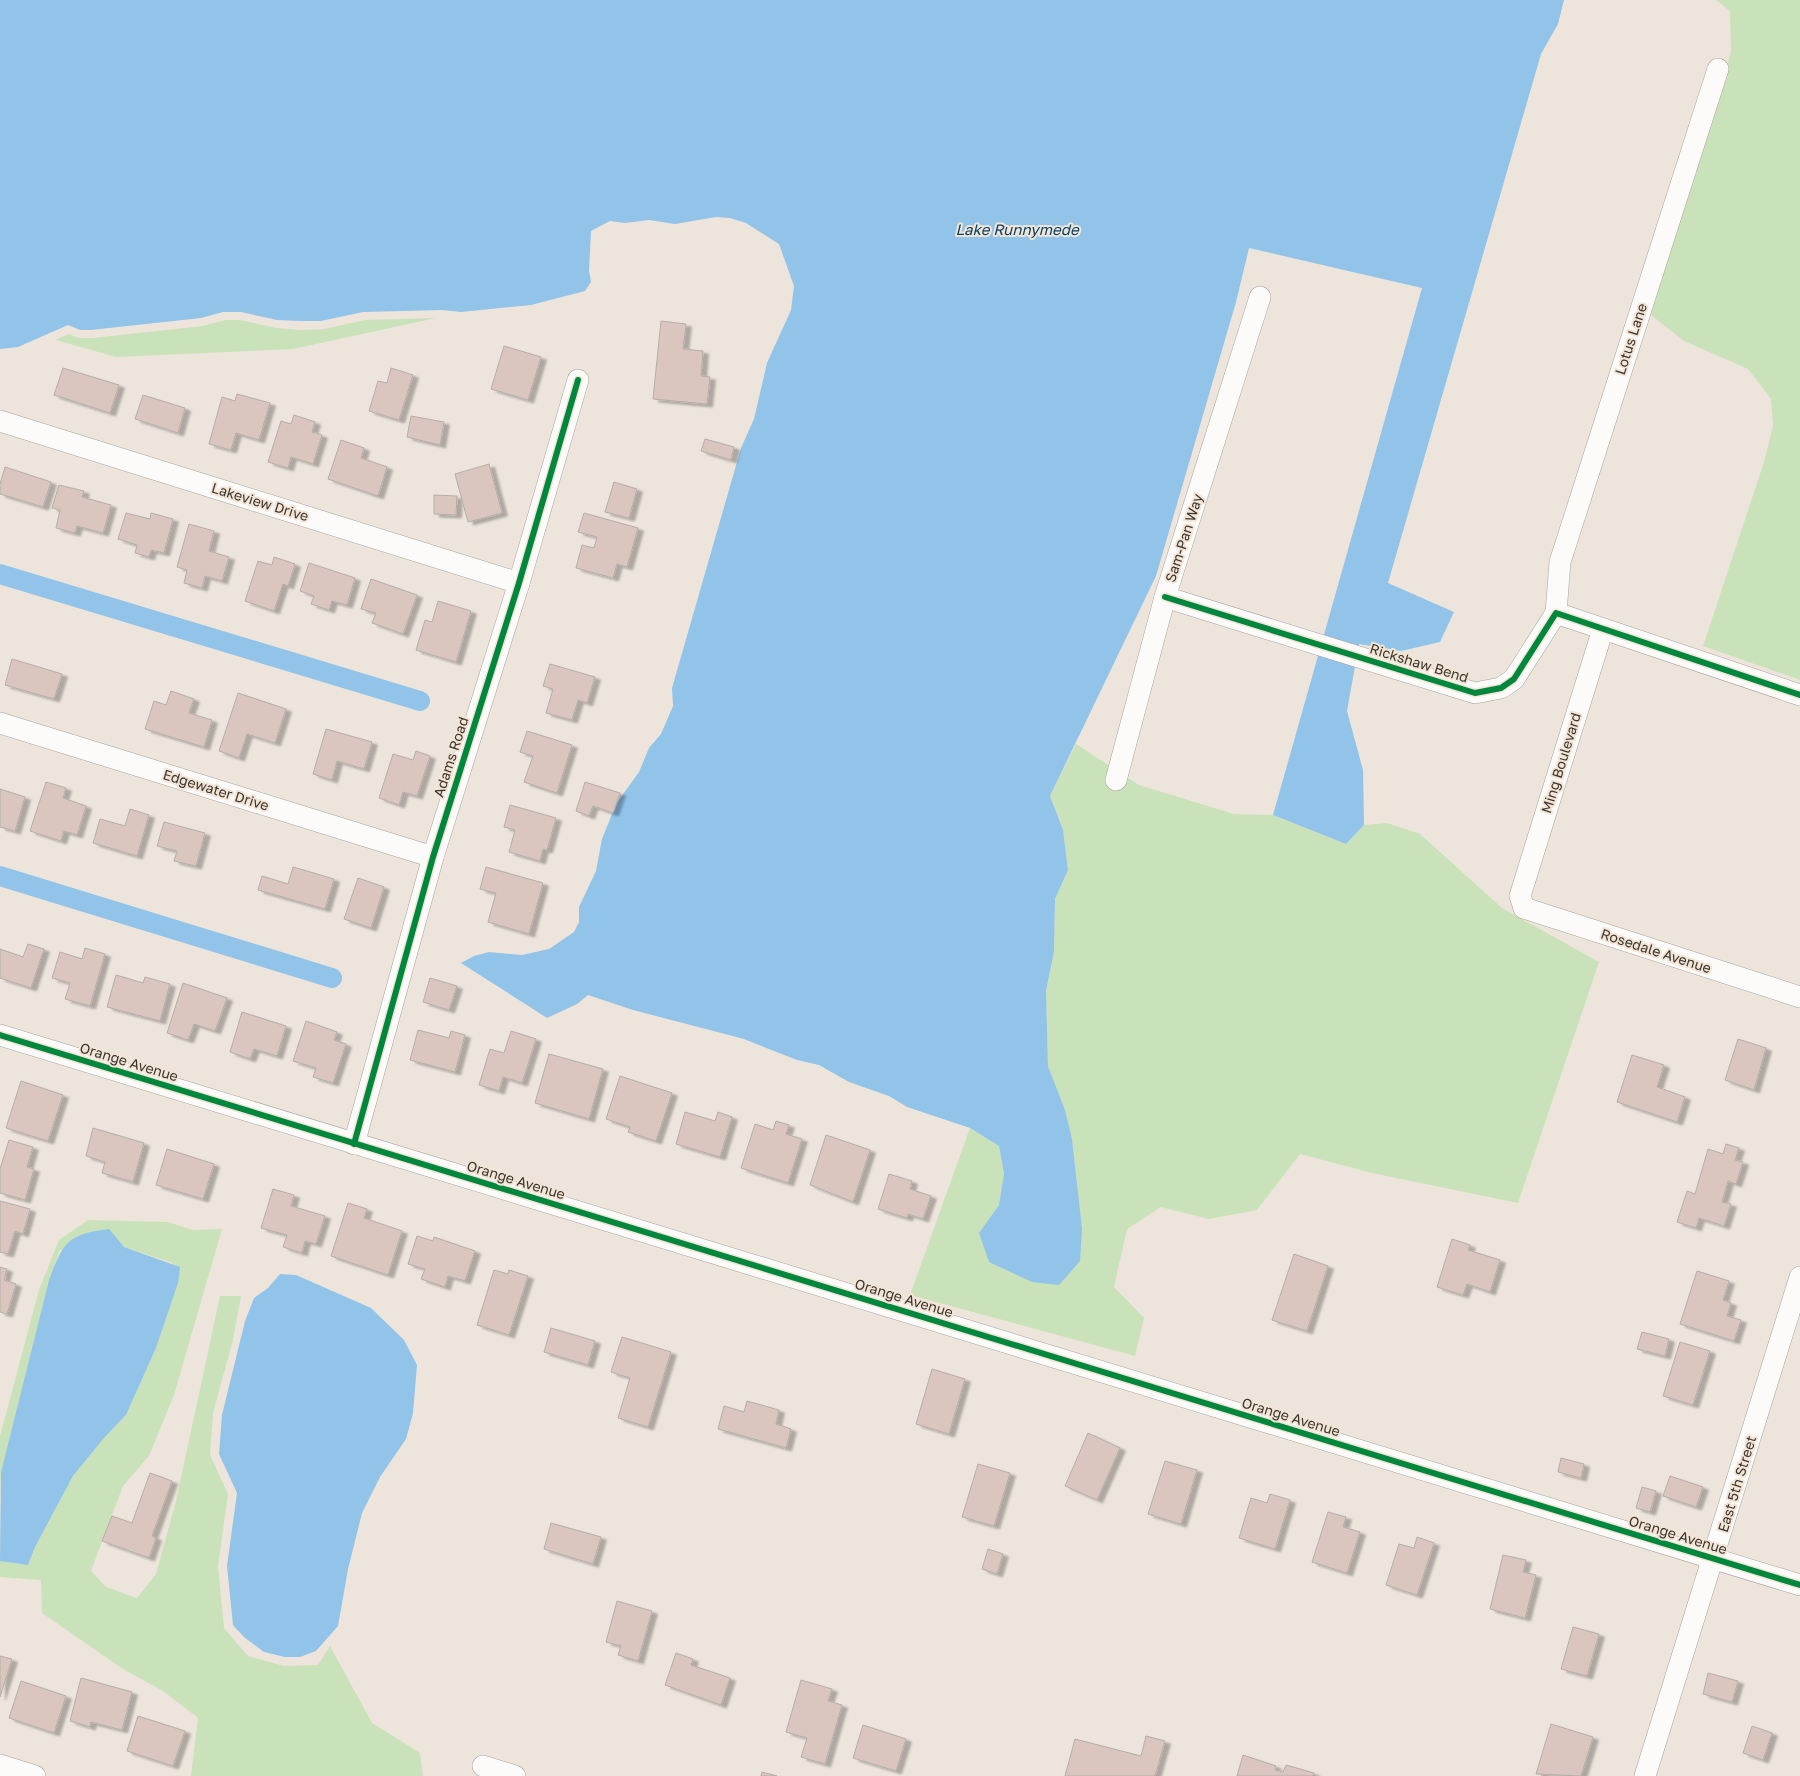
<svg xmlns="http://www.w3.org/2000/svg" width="1800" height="1776" font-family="'Golos Text',sans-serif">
  <defs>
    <filter id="shadow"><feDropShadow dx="5.5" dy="3" stdDeviation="1" flood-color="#0004"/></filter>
  </defs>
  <rect width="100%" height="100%" fill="#ede5dc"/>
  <g fill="#c9e2ba">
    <path d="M1716 0H1800V680L1703 646 1764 462 1773 426 1771 399 1748 369 1684 341 1651 315 1731 52 1730 11Z"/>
    <path d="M436 318 293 349 116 357 56 340 68 334 79 338H93L203 326 225 320H240L276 328 301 330 324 329 365 320Z"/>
    <path d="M1076 744 1139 785 1234 814 1273 815 1346 844 1364 825 1387 823 1420 834 1502 908 1599 962 1518 1203 1372 1173 1300 1154 1257 1210 1209 1219 1161 1207 1127 1229 1114 1287 1144 1318 1135 1356 910 1295 970 1128 999 1146 1004 1175 999 1205 979 1233 1082 1228 1072 1139 1065 1110 1048 1066 1046 991 1054 952 1055 899 1068 870 1063 830 1050 796Z"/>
    <path d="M88 1220 168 1222 193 1230 222 1229 174 1395 149 1456 123 1486 91 1571 106 1587 137 1598 156 1574 176 1501 220 1296H241L233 1340 213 1413 210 1455 228 1494 218 1566 224 1628 248 1656 284 1666 318 1665 330 1646 372 1723 420 1753 423 1776H191L198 1718 163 1691 123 1669 42 1613 41 1580 0 1577V1561L28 1565 35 1547 73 1476 103 1439 126 1415 156 1348 178 1283 173 1263 124 1247 60 1250 49 1280 1 1472 0 1495V1436L39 1290 59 1240Z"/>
  </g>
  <g fill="#92c3e9">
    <path d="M0 0H1564L1558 24 1541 54 1388 583 1454 612 1440 642 1401 651 1359 644 1347 711 1363 770 1364 825 1346 844 1273 815 1422 288 1249 248 1236 302 1156 576 1050 796 1063 830 1068 870 1055 899 1054 952 1046 991 1048 1066 1065 1110 1072 1139 1082 1228 1080 1261 1059 1285 1032 1282 989 1262 979 1233 999 1205 1004 1174 999 1146 970 1128 907 1107 889 1096 849 1082 819 1065 797 1060 744 1039 633 1010 588 995 577 1004 547 1018 461 963 474 956 489 952 522 955 549 949 574 932 579 922V907L596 871 602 839 616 804 639 772 649 748 661 734 673 706 672 688 741 448 754 419 767 363 791 310 794 286 779 244 746 223 730 218 716 217 675 224 649 220 625 223 610 221 591 231 589 271 591 282 585 291 531 305 461 312 442 310 363 312 321 321H300L277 320 241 312H223L201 318 91 330H80L68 325 18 347 0 349Z"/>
    <path d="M109 1229 124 1247 180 1267 178 1283 156 1348 126 1415 103 1439 73 1476 35 1547 28 1565 0 1561 1 1472 49 1280C63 1243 67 1234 109 1229Z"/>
    <path d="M280 1274 296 1275 371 1308 404 1340 417 1365 413 1413 406 1439 380 1477 362 1513 348 1569 338 1626 316 1651 300 1657H285L264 1652 244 1637 233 1625 227 1566 237 1493 219 1454 222 1415 245 1321 254 1298 268 1288Z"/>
  </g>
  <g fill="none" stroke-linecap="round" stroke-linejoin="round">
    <g stroke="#92c3e9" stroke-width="20">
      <path d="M0 574 420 701"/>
      <path d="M0 876 332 978"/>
    </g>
  </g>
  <g fill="#dbc6bf" stroke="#b4ada8" filter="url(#shadow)">
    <path d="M661 321 686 324 683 349 703 351 701 376 710 377 707 404 653 399Z"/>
    <path d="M504 346 541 357 528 400 491 389Z"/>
    <path d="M63 368 119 385 110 413 54 395Z"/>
    <path d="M391 368 413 375 399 420 369 411 378 381 387 383Z"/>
    <path d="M237 394 270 403 259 440 236 433 231 450 209 444 222 397 235 401Z"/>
    <path d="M143 395 185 408 178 433 135 419Z"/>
    <path d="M294 415 315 422 312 432 322 435 313 464 291 457 288 468 268 462 281 421 291 424Z"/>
    <path d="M411 416 444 422 440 445 407 437Z"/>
    <path d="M705 439 734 447 731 460 701 451Z"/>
    <path d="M341 440 364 448 361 458 387 467 378 496 328 479Z"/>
    <path d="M489 464 502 513 468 522 455 474Z"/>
    <path d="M5 467 51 482 43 507 0 494V484Z"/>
    <path d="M614 482 637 489 629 518 605 512Z"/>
    <path d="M59 485 84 491 82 497 111 505 103 533 77 526 75 533 56 528 60 510 52 508Z"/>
    <path d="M434 495 457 496 456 515 434 514Z"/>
    <path d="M126 513 150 519 151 513 173 519 164 553 151 550 149 557 135 553 137 545 118 539Z"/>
    <path d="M584 513 638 528 627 567 617 564 613 578 576 568 582 545 594 548 597 537 578 532Z"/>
    <path d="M189 524 214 531 209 551 229 557 222 581 205 576 202 588 184 583 187 570 177 567Z"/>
    <path d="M274 557 295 564 288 586 283 584 274 611 245 601 258 561 272 565Z"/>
    <path d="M309 563 355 578 347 605 332 601 329 610 311 604 314 596 300 591Z"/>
    <path d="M371 579 417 595 403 634 372 623 376 613 361 609Z"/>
    <path d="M438 601 471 611 456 662 416 650 425 620 432 622Z"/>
    <path d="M12 659 62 674 54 699 5 685Z"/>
    <path d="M550 664 595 677 587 703 578 700 572 720 546 713 553 689 543 686Z"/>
    <path d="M171 691 194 699 189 713 212 720 204 747 145 729 154 701 166 705Z"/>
    <path d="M238 693 286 709 275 743 247 734 239 758 219 751Z"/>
    <path d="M326 729 372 742 364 769 337 761 332 780 313 774Z"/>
    <path d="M527 731 572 745 557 793 524 782 533 756 520 752Z"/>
    <path d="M416 751 430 756 417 796 403 792 399 805 379 798 393 754 413 760Z"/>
    <path d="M46 782 66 788 63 798 86 806 77 835 64 831 61 841 30 831Z"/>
    <path d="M585 782 620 793 613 813 593 806 589 816 576 811Z"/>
    <path d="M0 789 25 797 15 831 0 827Z"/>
    <path d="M510 805 556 818 547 850 543 849 540 861 509 852 515 830 504 827Z"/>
    <path d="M130 809 149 815 137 856 93 843 100 819 125 826Z"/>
    <path d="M164 822 205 833 196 866 174 861 177 851 157 846Z"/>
    <path d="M293 867 334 879 325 909 258 890 262 876 288 884Z"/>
    <path d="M486 867 543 883 529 934 488 922 496 893 480 889Z"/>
    <path d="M358 878 384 887 371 928 344 919Z"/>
    <path d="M28 944 44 949 31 988 0 978V949L23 957Z"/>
    <path d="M85 948 105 954 90 1006 65 999 70 983 52 978 60 952 82 959Z"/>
    <path d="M116 975 143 983 145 977 170 984 160 1021 107 1007Z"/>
    <path d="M430 978 457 986 449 1010 423 1002Z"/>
    <path d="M183 983 227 998 215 1031 194 1024 188 1040 167 1033Z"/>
    <path d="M242 1012 286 1026 277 1056 254 1049 250 1059 230 1052Z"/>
    <path d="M306 1021 337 1032 334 1040 346 1044 333 1083 313 1077 316 1068 293 1061Z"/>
    <path d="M418 1030 449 1038 451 1031 465 1035 455 1072 410 1060Z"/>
    <path d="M511 1031 536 1039 522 1083 503 1077 499 1091 479 1085 490 1049 504 1053Z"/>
    <path d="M1738 1039 1766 1048 1754 1090 1725 1080Z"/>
    <path d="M549 1054 603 1069 589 1119 535 1103Z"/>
    <path d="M1632 1055 1664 1065 1657 1087 1685 1097 1677 1122 1617 1102Z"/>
    <path d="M620 1076 672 1093 656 1141 628 1132 630 1127 606 1119Z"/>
    <path d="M21 1081 63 1095 48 1141 6 1128Z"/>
    <path d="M685 1112 715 1121 718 1112 732 1117 720 1157 676 1144Z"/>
    <path d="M776 1121 789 1125 786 1134 802 1139 788 1183 741 1168 755 1124 773 1130Z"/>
    <path d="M93 1128 144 1143 133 1182 102 1173 105 1162 86 1156Z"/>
    <path d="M826 1135 870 1150 853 1202 810 1185Z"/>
    <path d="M9 1140 33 1147 27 1167 34 1169 25 1200 0 1193V1169Z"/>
    <path d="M1726 1144 1739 1148 1735 1160 1743 1162 1736 1184 1728 1181 1722 1202 1731 1204 1724 1226 1699 1218 1696 1228 1677 1222 1687 1191 1695 1194 1708 1149 1723 1154Z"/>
    <path d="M167 1149 214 1164 203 1199 156 1185Z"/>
    <path d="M889 1174 912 1181 910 1189 931 1196 923 1219 908 1214 907 1218 878 1209Z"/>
    <path d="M273 1189 294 1195 291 1206 325 1216 316 1244 305 1241 302 1253 283 1247 287 1235 261 1228Z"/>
    <path d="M0 1201 30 1209 23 1234 15 1231 8 1254 0 1252Z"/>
    <path d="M348 1203 367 1209 364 1218 402 1231 388 1275 331 1256Z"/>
    <path d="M417 1236 433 1241 434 1237 475 1251 465 1281 448 1276 445 1287 421 1279 425 1269 408 1264Z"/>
    <path d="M1452 1239 1470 1245 1468 1250 1500 1260 1490 1292 1467 1284 1463 1295 1437 1287Z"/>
    <path d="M1294 1254 1328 1266 1307 1331 1272 1320Z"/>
    <path d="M0 1267 7 1269 4 1280 16 1284 7 1314 0 1312Z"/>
    <path d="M494 1270 508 1274 509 1270 528 1276 509 1335 477 1325Z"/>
    <path d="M1697 1271 1729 1281 1723 1300 1731 1303 1727 1316 1741 1320 1734 1341 1680 1324Z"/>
    <path d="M551 1328 595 1341 588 1365 544 1352Z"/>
    <path d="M1642 1332 1669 1339 1665 1356 1637 1349Z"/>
    <path d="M622 1337 671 1352 648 1427 618 1418 630 1378 611 1372Z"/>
    <path d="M1680 1342 1710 1351 1693 1405 1663 1396Z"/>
    <path d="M932 1369 965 1379 949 1434 916 1424Z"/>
    <path d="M747 1401 779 1410 776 1424 791 1429 786 1448 718 1429 724 1406 744 1412Z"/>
    <path d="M1088 1433 1120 1448 1097 1500 1065 1486Z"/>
    <path d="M1561 1458 1584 1464 1581 1478 1558 1472Z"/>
    <path d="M1165 1461 1197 1470 1181 1524 1148 1514Z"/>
    <path d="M978 1464 1010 1473 994 1526 962 1517Z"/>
    <path d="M150 1473 172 1481 152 1536 156 1538 149 1558 102 1541 112 1516 132 1523Z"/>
    <path d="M1670 1476 1703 1487 1696 1507 1663 1496Z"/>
    <path d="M1642 1487 1656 1491 1650 1512 1636 1508Z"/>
    <path d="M1270 1494 1290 1500 1275 1549 1239 1538 1251 1498 1267 1503Z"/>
    <path d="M1328 1512 1346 1517 1343 1527 1360 1532 1347 1573 1312 1562Z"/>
    <path d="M551 1523 601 1537 593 1564 544 1549Z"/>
    <path d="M1417 1537 1434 1543 1417 1595 1386 1585 1399 1544 1414 1548Z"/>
    <path d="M988 1549 1003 1554 997 1574 982 1569Z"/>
    <path d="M1503 1555 1526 1560 1523 1572 1536 1575 1525 1618 1490 1609Z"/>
    <path d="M617 1601 652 1611 638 1661 618 1655 621 1646 606 1642Z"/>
    <path d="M1573 1627 1599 1634 1587 1676 1561 1669Z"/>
    <path d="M676 1653 693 1659 691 1665 730 1678 721 1705 665 1685Z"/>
    <path d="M0 1656 12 1659 0 1697Z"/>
    <path d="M1708 1673 1738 1681 1732 1702 1703 1694Z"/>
    <path d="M81 1678 132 1692 122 1730 91 1722 90 1727 70 1721Z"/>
    <path d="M801 1680 832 1689 828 1701 842 1705 825 1764 801 1757 807 1738 786 1732Z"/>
    <path d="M21 1681 66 1696 54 1733 9 1718Z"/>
    <path d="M138 1716 185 1731 173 1766 127 1751Z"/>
    <path d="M1551 1724 1593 1737 1581 1776 1536 1774Z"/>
    <path d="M863 1725 906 1739 896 1771 853 1758Z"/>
    <path d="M1752 1726 1772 1733 1763 1760 1743 1753Z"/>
    <path d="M1146 1736 1165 1741 1155 1776H1065L1075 1739 1141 1756Z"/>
    <path d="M1243 1755 1276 1766 1275 1770 1283 1772 1286 1765 1314 1773 1313 1776H1237Z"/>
    <path d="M762 1772 777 1776H761Z"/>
  </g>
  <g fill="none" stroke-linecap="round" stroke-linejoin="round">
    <g stroke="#a8a29b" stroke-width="22">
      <g id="street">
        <path d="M0 421 519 583"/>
        <path d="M1165 597 1475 693 1501 688 1514 679 1556 613 1800 695"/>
        <path d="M1556 613 1560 562 1718 69"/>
        <path d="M1603 629 1520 896 1524 908 1800 997"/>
        <path d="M0 723 433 857"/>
        <path d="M1116 780 1165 597 1260 297"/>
        <path d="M0 1035 1800 1585"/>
        <path d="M354 1144 433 857 519 583 578 380"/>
        <path d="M0 1765 35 1776"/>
        <path d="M483 1766 515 1776"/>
        <path d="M1645 1776 1800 1277"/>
      </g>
    </g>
    <use href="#street" stroke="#fcfbfa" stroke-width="21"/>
    <g stroke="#f3e5d6" stroke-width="9">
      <g id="cycleway">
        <path d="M1165 597 1475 693 1501 688 1514 679 1556 613 1800 695"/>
        <path d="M0 1035 1800 1585"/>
        <path d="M354 1144 433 857 519 583 578 380"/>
      </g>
    </g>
    <use href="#cycleway" stroke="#00873e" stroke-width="6"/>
  </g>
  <g text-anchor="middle" stroke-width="4" stroke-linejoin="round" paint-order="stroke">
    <g font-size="14" fill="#3c3630" stroke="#f3e5d6">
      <text transform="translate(1631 339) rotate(-72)" y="5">Lotus Lane</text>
      <text transform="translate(260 502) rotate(17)" y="5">Lakeview Drive</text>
      <text transform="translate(1184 538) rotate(-72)" y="5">Sam-Pan Way</text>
      <text transform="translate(1419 663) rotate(17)" y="5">Rickshaw Bend</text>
      <text transform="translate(451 757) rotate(-72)" y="5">Adams Road</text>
      <text transform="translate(1561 763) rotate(-73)" y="5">Ming Boulevard</text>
      <text transform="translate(216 790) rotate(17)" y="5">Edgewater Drive</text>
      <text transform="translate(1656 951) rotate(18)" y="5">Rosedale Avenue</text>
      <text transform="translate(129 1062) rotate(17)" y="5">Orange Avenue</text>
      <text transform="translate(516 1180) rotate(17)" y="5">Orange Avenue</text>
      <text transform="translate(904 1298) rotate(17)" y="5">Orange Avenue</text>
      <text transform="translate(1291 1417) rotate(17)" y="5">Orange Avenue</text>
      <text transform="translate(1737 1484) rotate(-73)" y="5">East 5th Street</text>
      <text transform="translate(1678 1535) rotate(17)" y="5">Orange Avenue</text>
    </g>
    <g font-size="15" font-style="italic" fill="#054167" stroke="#f3e5d6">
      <text x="1017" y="235">Lake Runnymede</text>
    </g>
  </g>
</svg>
